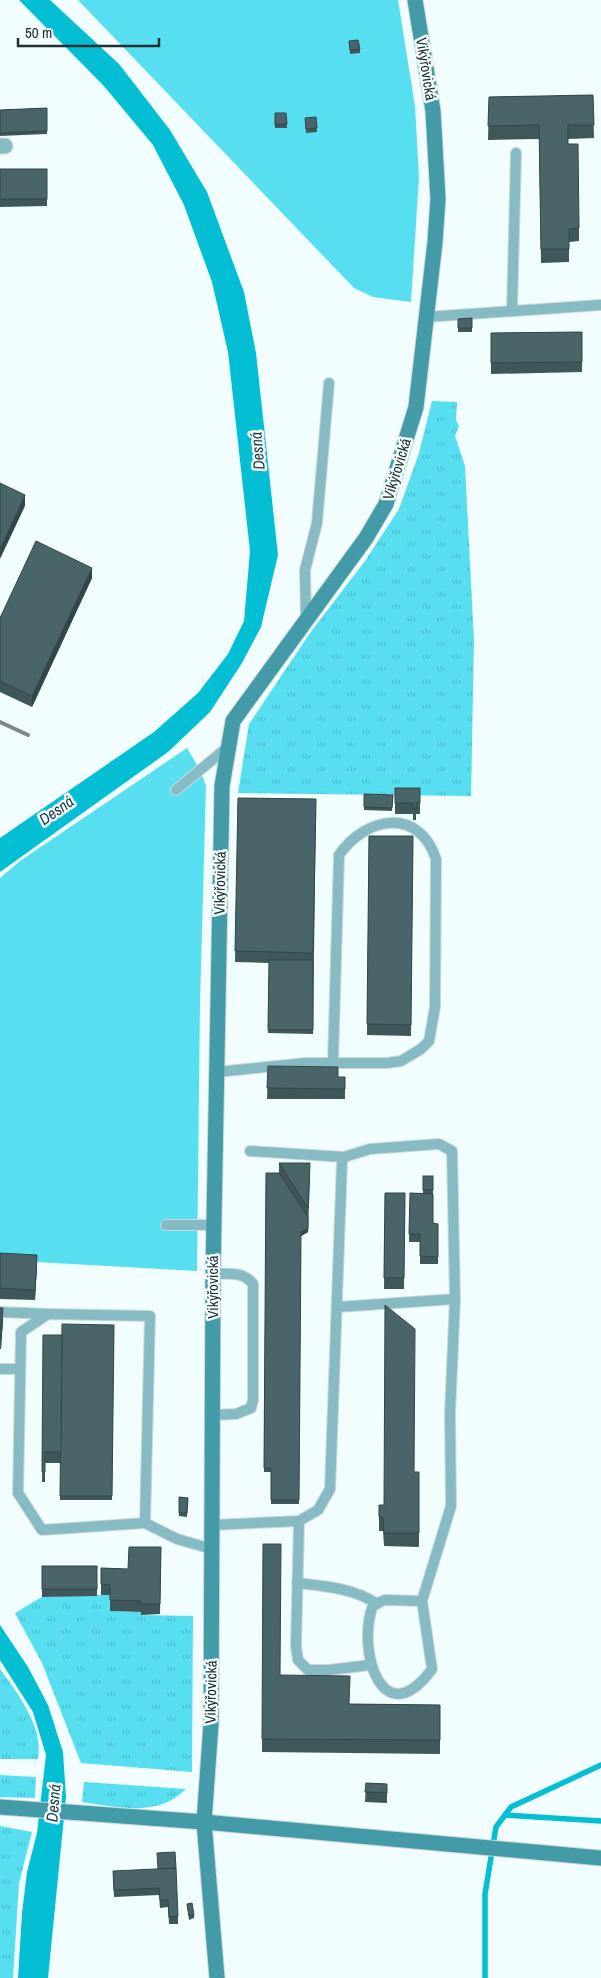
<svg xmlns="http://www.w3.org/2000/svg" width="601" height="1978" font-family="'Archivo Narrow',sans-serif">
  <defs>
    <pattern id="grass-tufts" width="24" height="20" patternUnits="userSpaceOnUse" patternTransform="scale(1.25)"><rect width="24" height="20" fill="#57dff1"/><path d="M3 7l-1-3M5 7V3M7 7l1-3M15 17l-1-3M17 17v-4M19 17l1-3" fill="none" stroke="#4bc0cf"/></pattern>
  </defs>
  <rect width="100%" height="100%" fill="#f1fdff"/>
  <g fill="url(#grass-tufts)">
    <path d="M432 401 457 402 456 420 459 426 455 436 465 466 474 641 471 796 238 793 249 724 310 633 365 561 399 509 419 453Z"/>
    <path d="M101 1595H110V1611L141 1612V1615L193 1616 192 1772 81 1763 42 1663 15 1613 42 1597Z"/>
    <path d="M0 1669C18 1694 44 1727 38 1759H0Z"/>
    <path d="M0 1775 36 1777 35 1798 0 1797Z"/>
    <path d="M84 1782 186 1789C157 1818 118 1807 82 1802Z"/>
    <path d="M0 1826 32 1832 19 1883 13 1978H0Z"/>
  </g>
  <g fill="#57dff1">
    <path d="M78 0H398L415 106 419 177 411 302 373 297 354 288Z"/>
    <path d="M187 748 200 770 206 786 200 1003 197 1271 0 1260V878L20 861Z"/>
  </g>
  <g fill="#04bfd3">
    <path d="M19 0H50L119 64 170 130 207 192 244 292 256 353 278 555 261 627 242 663 210 712 168 752 0 872V838L154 732 198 693 228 654 244 621 250 551 228 352 212 282 184 205 153 145 103 85Z"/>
    <path d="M0 1625 28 1667 48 1705 63 1752 66 1797 48 1978H18L22 1913 27 1872 37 1833 46 1755 33 1712 0 1660Z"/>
  </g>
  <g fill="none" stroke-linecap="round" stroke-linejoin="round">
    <g stroke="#04bfd3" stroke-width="5.5">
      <path d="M505 1815 601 1821"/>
      <path d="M485 1978V1894L496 1827 511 1807 601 1765"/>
    </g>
    <g stroke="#ccd8da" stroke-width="12">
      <g id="lane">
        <path d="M512 310 516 153"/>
        <path d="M426 317 601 305"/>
        <path d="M306 620 305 570 317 523 329 383"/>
        <path d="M176 790 229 746"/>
        <path d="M217 1072 305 1063H387L401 1061 421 1049 429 1041 435 1007 436 859C419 807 366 816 339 855L333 1062"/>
        <path d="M250 1151 344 1157"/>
        <path d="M166 1225H214"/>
        <path d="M213 1274C228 1274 243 1271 253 1284V1400L251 1408 236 1414 213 1415"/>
        <path d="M0 1312 48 1314"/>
        <path d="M0 1369H20"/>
        <path d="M299 1521 296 1646 298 1660 308 1670H329L370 1665"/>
        <path d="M145 1523 42 1530 18 1493 21 1332 48 1314 150 1316 145 1523 177 1539 212 1549"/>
        <path d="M212 1525 299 1521 318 1510 330 1489 342 1162 344 1157 370 1149 439 1144 452 1151 455 1299 338 1307"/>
        <path d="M297 1583C324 1586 354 1588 377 1604"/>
        <path d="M422 1601 385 1600 373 1605C356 1651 383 1736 432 1669L422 1601 451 1506 450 1413 455 1299"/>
      </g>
    </g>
    <g stroke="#ccd8da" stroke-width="17">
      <path id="street" d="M0 146H5"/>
    </g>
    <g stroke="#ccd8da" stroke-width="17">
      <g id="secondary">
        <path d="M0 1807 204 1822 601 1858"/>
        <path d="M217 1978 204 1822 211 1724 213 1274 222 786 233 721 366 538 386 504 416 407 435 242 438 199 433 111 415 0"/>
      </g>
    </g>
    <use href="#lane" stroke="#86bbc3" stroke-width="10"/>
    <use href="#street" stroke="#86bbc3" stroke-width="15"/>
    <use href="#secondary" stroke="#439ba8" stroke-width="15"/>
    <path stroke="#7c888a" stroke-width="4" d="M0 722 28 735"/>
  </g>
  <g fill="#3f575a">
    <path d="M349 41 360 49V53L350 54Z"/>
    <path d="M593 95 594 138 568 139V144L579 228V241L569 242V262L541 263 539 139 488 140 489 97Z"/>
    <path d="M47 108V134L0 136V110Z"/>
    <path d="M275 113H286L287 128H275Z"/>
    <path d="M316 117 317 132 306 133 305 118Z"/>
    <path d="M0 169H47V206L0 207Z"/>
    <path d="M472 318V332H458V319Z"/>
    <path d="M582 332V372L491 374V333Z"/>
    <path d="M92 578 32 707 0 692V618Z"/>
    <path d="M395 788H420V814H416V820H413V814H395Z"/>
    <path d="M364 794 393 795 392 811 364 810Z"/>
    <path d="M238 798 316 799 313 1034 268 1033 269 963 235 962Z"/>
    <path d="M369 836H413L411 1036 367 1035Z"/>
    <path d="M268 1066 338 1077H345V1099H267Z"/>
    <path d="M279 1163 310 1177 308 1232 301 1236 299 1504H271V1472H264L266 1173H279Z"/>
    <path d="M423 1176H433V1223L438 1224V1264H420V1242H409L410 1193H423Z"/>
    <path d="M385 1193H405L404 1289H384Z"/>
    <path d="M0 1253 37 1265 35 1300 0 1299Z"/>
    <path d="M0 1308 3 1319 1 1349H0Z"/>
    <path d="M114 1325 112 1500H60L61 1395V1463H45V1482H42L43 1335H62Z"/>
    <path d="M414 1472H419V1547L384 1546 383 1531H379V1505H384Z"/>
    <path d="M179 1497 188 1498 187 1517 179 1516Z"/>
    <path d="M263 1544 280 1675 350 1704 440 1705V1754L262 1752Z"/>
    <path d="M161 1547 160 1614 141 1615V1612L110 1611V1595H101V1568L128 1569Z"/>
    <path d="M42 1566H97V1596L42 1597Z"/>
    <path d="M366 1783 387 1784V1803L365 1802Z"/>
    <path d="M158 1869 178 1916V1924H169L168 1907 160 1908 159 1895 114 1897 113 1878Z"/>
    <path d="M187 1904 194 1915V1918L189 1920Z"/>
  </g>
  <g fill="#33474a">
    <path d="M25 495V506L0 559V549Z"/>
    <path d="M92 568V578L32 707V696Z"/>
    <path d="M308 1229V1232L301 1236 299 1504 301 1232Z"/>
    <path d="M37 1255V1265L35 1300V1290Z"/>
    <path d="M3 1308V1319L1 1349V1338Z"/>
  </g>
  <g fill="#496569" stroke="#33474a">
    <path d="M358 40 360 49 350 50 349 41Z"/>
    <path d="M593 95 594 125H568V144H578L579 228 569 229V249H541L539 125 488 126 489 97Z"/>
    <path d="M47 108V131L0 133V110Z"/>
    <path d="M275 113H286L287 124 275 125Z"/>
    <path d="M316 117 317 128 306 129 305 118Z"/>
    <rect x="0" y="169" width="47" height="30"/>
    <path d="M472 318V328H458V319Z"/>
    <path d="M582 332V362L491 363V333Z"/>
    <path d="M0 483 25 495 0 549Z"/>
    <path d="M36 541 92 568 32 696 0 681V618Z"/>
    <path d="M395 788H420V803H416V809H413V803H395Z"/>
    <path d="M364 794 393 795 392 808 364 807Z"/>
    <path d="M238 798 316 799 313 953 235 951Z"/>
    <path d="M369 836H413L411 1025 367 1024Z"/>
    <path d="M269 960H313V1030H268Z"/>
    <path d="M268 1066 338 1067V1077H345V1089L267 1088Z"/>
    <path d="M279 1163H310L308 1208Z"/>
    <path d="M266 1173H279L308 1217V1229L301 1232 299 1500H271V1468H264Z"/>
    <rect x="423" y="1176" width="10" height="14"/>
    <path d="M385 1193H405L404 1278H384Z"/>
    <path d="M410 1193 433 1194V1223L438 1224V1257L420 1256V1234H409Z"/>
    <path d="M0 1253 37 1255 35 1290 0 1288Z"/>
    <path d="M385 1305 415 1329 414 1472H419V1533H384L383 1517H379V1505H384Z"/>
    <path d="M0 1308H3L1 1338H0Z"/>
    <path d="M62 1324 114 1325 112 1496H60Z"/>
    <path d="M43 1335H62L61 1452H45V1472H42Z"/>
    <path d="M179 1497 188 1498 187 1513H179Z"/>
    <path d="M263 1544H281L280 1675 350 1676 349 1704 440 1705V1740L262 1739Z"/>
    <path d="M129 1547H161L160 1604H141V1601L110 1600V1585L101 1584V1568L128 1569Z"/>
    <rect x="42" y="1566" width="55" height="23"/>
    <path d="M366 1783 387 1784V1793L365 1792Z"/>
    <path d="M175 1852 176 1868 158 1869 157 1853Z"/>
    <path d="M176 1868 178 1916 169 1917 168 1900H160L159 1888 114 1890 113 1871Z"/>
    <path d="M192 1903 194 1915 189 1916 187 1904Z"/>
  </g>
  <g text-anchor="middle" stroke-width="5" stroke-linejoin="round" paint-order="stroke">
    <g font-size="15" fill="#222e30" stroke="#f1fdff">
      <text transform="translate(426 69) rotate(81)" y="5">Vikýřovická</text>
      <text transform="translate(397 469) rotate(-73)" y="5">Vikýřovická</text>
      <text transform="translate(220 883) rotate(-89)" y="5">Vikýřovická</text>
      <text transform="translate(213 1287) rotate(-90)" y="5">Vikýřovická</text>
      <text transform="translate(211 1692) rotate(-89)" y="5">Vikýřovická</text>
    </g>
    <g font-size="16" font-style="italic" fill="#263f43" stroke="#f1fdff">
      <text transform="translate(257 451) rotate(-95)" y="6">Desná</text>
      <text transform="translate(56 810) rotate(-35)" y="6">Desná</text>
      <text transform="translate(53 1803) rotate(-85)" y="6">Desná</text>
    </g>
  </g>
  <path d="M18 38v8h141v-8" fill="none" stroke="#222e30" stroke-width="2.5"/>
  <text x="25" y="38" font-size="15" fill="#222e30" stroke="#f1fdff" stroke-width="4" paint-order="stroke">50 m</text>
</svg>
